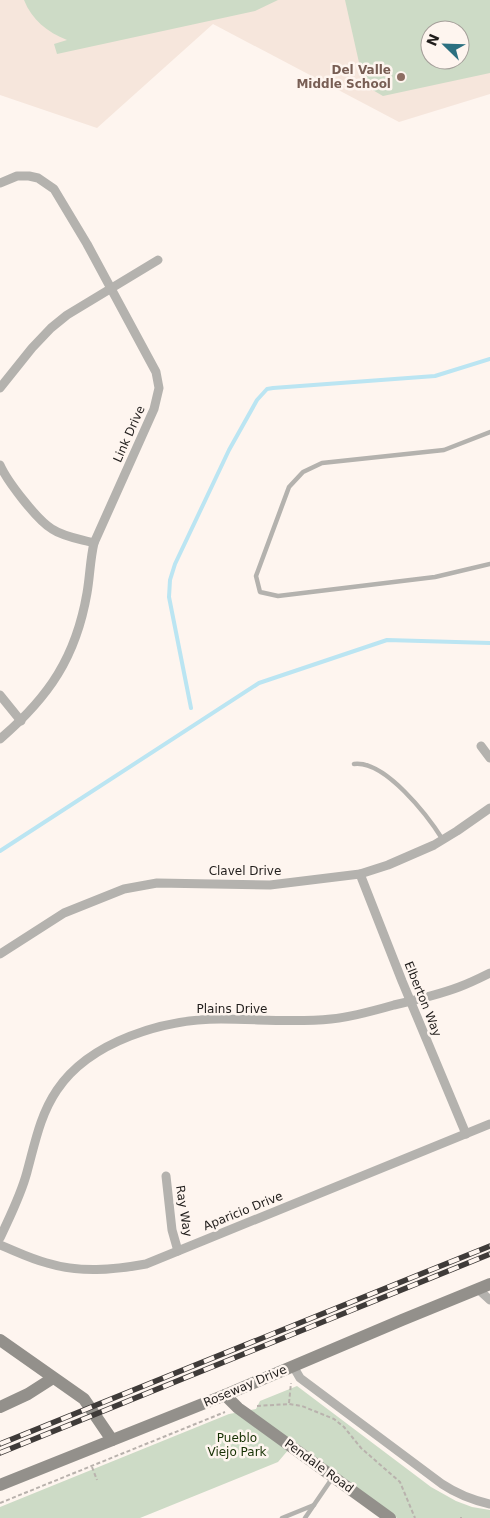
<svg xmlns="http://www.w3.org/2000/svg" width="490" height="1518" font-family="'DejaVu Sans',sans-serif">
  <rect width="100%" height="100%" fill="#fef5ef"/>
  <path fill="#f6e6dc" fill-rule="evenodd" d="M0 0H490V94L399 122 213 24 97 128 0 95ZM430 30H460V60H430Z"/>
  <g fill="#cddbc6" fill-rule="evenodd">
    <path d="M24 0H278L255 11 57 54 54 44 67 40C47 32 32 20 24 0Z"/>
    <path d="M345 0H490V73L383 96 364 85ZM430 30H460V60H430Z"/>
    <path d="M297 1386 431 1487 456 1501 472 1507 490 1510V1518H397L295 1442 278 1462 140 1518H0V1507L229 1414 256 1409 260 1401Z"/>
  </g>
  <g fill="none" stroke-linecap="round" stroke-linejoin="round">
    <g stroke="#bbe5f2" stroke-width="4">
      <path d="M191 708 169 597 170 580 175 564 229 450 257 400 267 389 273 388 435 376 490 359"/>
      <path d="M0 851 259 683 387 640 490 643"/>
    </g>
    <g stroke="#b9b2ad" stroke-width="2" stroke-dasharray="4 2.5" stroke-linecap="butt">
      <path d="M289 1403 291 1383"/>
      <path d="M257 1406 289 1404 302 1406 334 1419 344 1427 361 1448 400 1482 415 1518"/>
      <path d="M92 1467 97 1480"/>
      <path d="M0 1503 225 1412"/>
      <path d="M461 1518V1517"/>
    </g>
    <g stroke="#b4b2ae" stroke-width="4.5">
      <path d="M490 432 444 450 322 463 303 472 289 487 256 576 260 592 278 596 435 577 490 564"/>
      <path d="M354 764C385 760 428 816 443 840"/>
      <path d="M282 1518 314 1505"/>
      <path d="M305 1518 333 1477"/>
    </g>
    <g stroke="#b4b2ae" stroke-width="9">
      <path d="M0 183 17 176H29L38 178 54 189 87 244 156 372 159 388 154 409 94 543C90 560 90 576 87 593 76 657 49 697 0 739"/>
      <path d="M0 388 32 348 51 328 67 315 158 260"/>
      <path d="M0 465C7 481 37 520 52 529 64 537 80 539 94 543"/>
      <path d="M0 695 21 721"/>
      <path d="M481 746 490 758"/>
      <path d="M360 874 402 981 466 1134"/>
      <path d="M0 954 64 913 124 889 157 883 270 885 360 874 388 865 434 845 457 831 490 808"/>
      <path d="M166 1176 172 1230 178 1251"/>
      <path d="M0 1238C10 1216 21 1195 27 1172 35 1143 40 1115 57 1090 90 1041 164 1019 221 1019 258 1019 294 1023 331 1019 352 1017 373 1011 394 1005 416 1000 438 995 459 987 470 983 480 978 490 973"/>
      <path d="M0 1245C15 1251 31 1259 47 1263 80 1273 113 1270 146 1264L490 1124"/>
      <path d="M478 1289 490 1300"/>
      <path d="M293 1366 300 1378 442 1484C457 1494 472 1500 490 1504"/>
    </g>
    <g stroke="#93908b" stroke-width="12">
      <path d="M0 1340 84 1399 112 1440"/>
      <path d="M225 1395 238 1408 390 1518"/>
      <path d="M0 1407 28 1394 53 1378"/>
      <path d="M0 1485 225 1395 402 1320 490 1284"/>
    </g>
    <g stroke="#3f3b39" stroke-width="5.5">
      <g id="rail">
        <path d="M0 1444 490 1246"/>
        <path d="M0 1453 490 1254"/>
      </g>
    </g>
    <use href="#rail" stroke="#fef5ef" stroke-width="4" stroke-dasharray="11" stroke-linecap="butt"/>
  </g>
  <circle fill="#8d6e63" stroke="#fef5ef" stroke-width="2" cx="401" cy="77" r="5"/>
  <g text-anchor="middle" stroke-width="5" stroke-linejoin="round" paint-order="stroke">
    <g font-size="12" font-weight="bold" fill="#785e54" stroke="#fef5ef" text-anchor="end">
      <text x="391" y="74">Del Valle<tspan x="391" dy="14">Middle School</tspan></text>
    </g>
    <g font-size="12" fill="#201d1b" stroke="#fef5ef">
      <text transform="translate(129 434) rotate(-66)" y="4">Link Drive</text>
      <text x="245" y="875">Clavel Drive</text>
      <text transform="translate(423 999) rotate(68)" y="4">Elberton Way</text>
      <text x="232" y="1013">Plains Drive</text>
      <text transform="translate(184 1211) rotate(81)" y="4">Ray Way</text>
      <text transform="translate(243 1211) rotate(-22)" y="4">Aparicio Drive</text>
      <text transform="translate(245 1386) rotate(-23)" y="4">Roseway Drive</text>
      <text transform="translate(319 1466) rotate(36)" y="4">Pendale Road</text>
    </g>
    <g font-size="12" fill="#173204" stroke="#fef5ef">
      <text x="237" y="1442">Pueblo<tspan x="237" dy="14">Viejo Park</tspan></text>
    </g>
  </g>
  <g transform="translate(445 45) rotate(293)"><circle r="24" fill="#fef5ef" stroke="#a59f9a"/>
  <path d="M0-4L9 19L0 12L-9 19Z" fill="#2c7080"/>
  <text y="-8" font-size="14" font-weight="bold" text-anchor="middle" fill="#201d1b">N</text>
  </g>
</svg>
